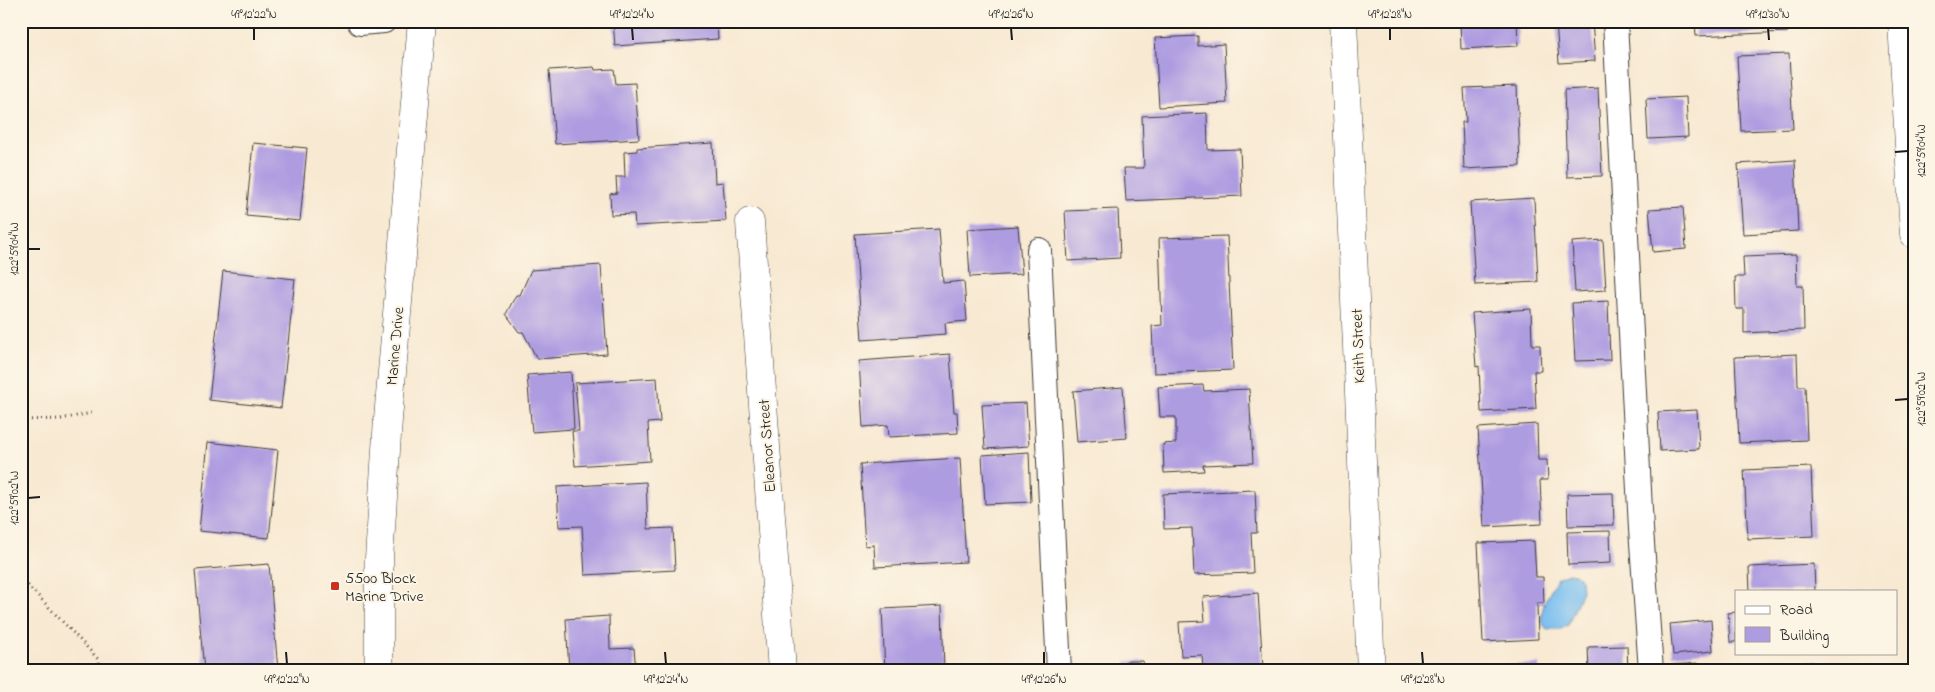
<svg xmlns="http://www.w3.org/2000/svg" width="1935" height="692" font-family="'Indie Flower',sans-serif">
  <rect width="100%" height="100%" fill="#fcf5e5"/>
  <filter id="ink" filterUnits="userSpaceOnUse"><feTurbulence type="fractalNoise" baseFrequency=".02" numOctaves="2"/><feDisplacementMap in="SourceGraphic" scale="10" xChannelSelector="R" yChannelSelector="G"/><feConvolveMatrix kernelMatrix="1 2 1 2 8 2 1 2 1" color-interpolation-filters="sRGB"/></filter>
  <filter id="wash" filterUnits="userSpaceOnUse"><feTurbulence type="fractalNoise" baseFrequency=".0096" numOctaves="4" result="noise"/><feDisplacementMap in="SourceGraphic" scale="20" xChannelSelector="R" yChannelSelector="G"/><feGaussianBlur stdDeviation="1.12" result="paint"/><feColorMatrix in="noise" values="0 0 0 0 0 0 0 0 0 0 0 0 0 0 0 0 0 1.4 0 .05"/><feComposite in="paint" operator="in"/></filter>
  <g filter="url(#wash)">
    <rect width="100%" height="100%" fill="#f8e9d2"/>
    <path fill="#78bef0" stroke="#4a6d86" d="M1568 573 1575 574 1581 579 1582 591 1568 625 1561 629H1547C1533 616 1551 591 1557 578Z"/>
    <g id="blocks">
      <g fill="#ae9ce1">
        <path d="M613 21H717L718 39 615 46Z"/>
        <path d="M1460 21H1517L1518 46 1461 49Z"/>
        <path d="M1556 21H1592L1595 61 1559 63Z"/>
        <path d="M1695 21H1787L1788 32 1696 36Z"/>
        <path d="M1198 36V46L1224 44 1227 103 1159 107 1155 38Z"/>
        <path d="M1789 54 1793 129 1741 131 1737 56Z"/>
        <path d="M594 67 595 70 614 69 616 84 635 83 639 139 555 144 549 70Z"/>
        <path d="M1517 86 1520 166 1464 169 1462 122H1466L1464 88Z"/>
        <path d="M1598 88 1602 176 1567 177 1564 90Z"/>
        <path d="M1686 97 1688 137 1648 139 1646 99Z"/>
        <path d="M1207 113 1208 150 1240 149 1242 196 1126 201 1124 168H1144L1142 116Z"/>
        <path d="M253 143 307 148 300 221 246 216Z"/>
        <path d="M713 143 715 183 723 182 726 221 635 226 634 214 611 215 610 194 617 193 616 177H625L624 152 637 151V148Z"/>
        <path d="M1795 160 1798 231 1743 234 1738 164Z"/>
        <path d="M1534 198 1538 282 1475 285 1470 202Z"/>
        <path d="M1683 207 1686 249 1653 252 1649 209Z"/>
        <path d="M1118 209 1120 258 1068 261 1065 211Z"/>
        <path d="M1018 226 1022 274 970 277 967 229Z"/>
        <path d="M939 229 943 283 964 281 967 321 945 323 946 334 862 340 855 234Z"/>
        <path d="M1227 236 1233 370 1154 373 1152 326 1162 325 1159 238Z"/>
        <path d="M1603 240 1606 290 1575 292 1572 242Z"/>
        <path d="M1796 255 1797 286H1803L1804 330 1744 333V309H1736L1735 277H1744L1743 257Z"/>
        <path d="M601 265 607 354 537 359 523 332H519L506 314 516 295H520L531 270Z"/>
        <path d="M223 271 295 279 281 408 209 400Z"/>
        <path d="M1608 301 1610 360 1575 361 1572 303Z"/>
        <path d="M1531 309 1532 345H1540L1541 371H1534L1536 409 1481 412 1479 366 1476 367 1472 313Z"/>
        <path d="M950 354 954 412H957L958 433 889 437 888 425 863 427 859 361Z"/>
        <path d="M1797 354 1798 386H1805L1807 440 1739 443 1735 357Z"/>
        <path d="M571 372 574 429 532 432 527 375Z"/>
        <path d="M657 378 660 422 648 423 650 461 575 466 572 431H579L575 383Z"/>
        <path d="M1203 385 1204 391 1249 389 1253 463 1203 465 1204 471 1164 473 1163 444 1176 443V417H1160L1158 387Z"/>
        <path d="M1123 387 1127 438 1077 442 1073 391Z"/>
        <path d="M1026 403 1029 446 985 449 982 405Z"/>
        <path d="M1697 410 1699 449 1660 451 1658 412Z"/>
        <path d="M1537 424 1538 460H1547L1548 480H1540L1542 524 1484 527 1478 428Z"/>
        <path d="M208 442 278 450 269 538 199 531Z"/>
        <path d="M1029 452 1031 502 985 504 982 455Z"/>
        <path d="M960 458 966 562 875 567 874 545 865 546 860 464Z"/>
        <path d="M1811 467 1814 536 1748 539 1744 470Z"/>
        <path d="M646 482 648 529 673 528 675 570 585 575 582 526 559 527 557 487Z"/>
        <path d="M1255 490 1257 533H1251L1253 573 1194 575 1192 528 1164 529 1163 494Z"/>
        <path d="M1613 493 1614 525 1568 526 1567 494Z"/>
        <path d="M1610 531 1611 563 1568 565 1567 532Z"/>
        <path d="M1534 541 1536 577H1543L1544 603H1537L1538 639 1483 642 1478 543Z"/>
        <path d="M269 564 278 671H204L195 570Z"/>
        <path d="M1814 564 1815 591H1750L1749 567Z"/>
        <path d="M1258 593 1263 669 1203 671 1202 655 1181 656 1179 622 1205 621 1203 597Z"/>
        <path d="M942 606 944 671H885L882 609Z"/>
        <path d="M1736 612V642H1730L1728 613Z"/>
        <path d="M609 616 610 649 634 648 636 671H569L566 619Z"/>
        <path d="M1711 620 1713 651 1673 655 1670 624Z"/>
        <path d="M1627 646 1628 671H1589L1588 647Z"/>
        <path d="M1126 661H1143L1144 671H1127Z"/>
        <path d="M1813 662 1814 671H1758V665Z"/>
        <path d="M1698 663 1699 671H1672V665Z"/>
        <path d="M1539 664V671H1484V666Z"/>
      </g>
    </g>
  </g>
  <g filter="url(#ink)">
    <use href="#blocks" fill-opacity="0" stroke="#3d3b37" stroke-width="1"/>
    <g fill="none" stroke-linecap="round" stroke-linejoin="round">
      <g stroke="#3d3b37" stroke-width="26">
        <g id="service">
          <path d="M1615 21 1641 529 1651 671"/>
          <path d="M360 23 384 21"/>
          <path d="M1039 250 1059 671"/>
        </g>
      </g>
      <g stroke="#3d3b37" stroke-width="29">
        <g id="minor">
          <path d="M1343 21 1371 671"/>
          <path d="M1902 21 1914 234"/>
          <path d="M750 222 782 671"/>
        </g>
      </g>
      <g stroke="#3d3b37" stroke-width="29">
        <path id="tertiary" d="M379 671V559L388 419 422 21"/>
      </g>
      <g stroke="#3d3b37" stroke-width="3" stroke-dasharray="1 4" stroke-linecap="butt">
        <path d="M21 420 61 419 92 413"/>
        <path d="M21 578 99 660 100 671"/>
      </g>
      <use href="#service" stroke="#fff" stroke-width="24"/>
      <use href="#minor" stroke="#fff" stroke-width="28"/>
      <use href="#tertiary" stroke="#fff" stroke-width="28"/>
    </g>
  </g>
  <path fill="none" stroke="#1c1c1c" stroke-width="2" d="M254 28V40M632 28 633 40M1011 28 1012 40M1390 28V40M1768 28 1769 40M1895 152 1908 151M28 249H40M1895 400 1908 399M28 498 40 497M286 652 287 664M665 652 666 664M1044 652V664M1422 652 1423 664"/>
  <rect fill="#c8321e" stroke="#fcf5e5" stroke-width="2" x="330" y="581" width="10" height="10" rx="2.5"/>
  <g text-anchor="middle" stroke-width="4" stroke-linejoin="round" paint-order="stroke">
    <g font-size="16" fill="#1c1c1c" stroke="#fcf5e5">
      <text transform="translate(394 346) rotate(-85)" y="6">Marine Drive</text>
      <text transform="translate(1357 346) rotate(-92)" y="6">Keith Street</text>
      <text transform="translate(766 446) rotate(-94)" y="6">Eleanor Street</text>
    </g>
    <g font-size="16" fill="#1c1c1c" stroke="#fcf5e5" text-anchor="start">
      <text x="345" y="583">5500 Block<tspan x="345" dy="18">Marine Drive</tspan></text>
    </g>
  </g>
  <rect width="1935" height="692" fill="none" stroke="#fcf5e5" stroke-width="55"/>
  <rect x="1735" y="590" width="162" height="65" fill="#fcf5e5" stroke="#a29e95"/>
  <rect x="1745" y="606" width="25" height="8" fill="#ffffff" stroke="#a29e95"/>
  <text x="1780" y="614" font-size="15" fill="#1c1c1c">Road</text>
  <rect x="1745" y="627" width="25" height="15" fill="#ae9ce1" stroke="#a29e95"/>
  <text x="1780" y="640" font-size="15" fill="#1c1c1c">Building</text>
  <rect x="28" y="28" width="1880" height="636" fill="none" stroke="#1c1c1c" stroke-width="2"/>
  <g font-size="12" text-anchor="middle" fill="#1c1c1c">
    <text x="254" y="18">49°12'22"N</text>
    <text x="632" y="18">49°12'24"N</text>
    <text x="1011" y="18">49°12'26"N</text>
    <text x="1390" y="18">49°12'28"N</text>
    <text x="1768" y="18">49°12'30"N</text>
    <text transform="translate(1921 151) rotate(-90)" y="4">122°59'04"W</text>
    <text transform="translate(14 249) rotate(-90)" y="4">122°59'04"W</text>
    <text transform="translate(1921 399) rotate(-90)" y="4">122°59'02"W</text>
    <text transform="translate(14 498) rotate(-90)" y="4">122°59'02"W</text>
    <text x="287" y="683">49°12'22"N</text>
    <text x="666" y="683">49°12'24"N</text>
    <text x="1044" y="683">49°12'26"N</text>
    <text x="1423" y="683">49°12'28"N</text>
  </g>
</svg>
